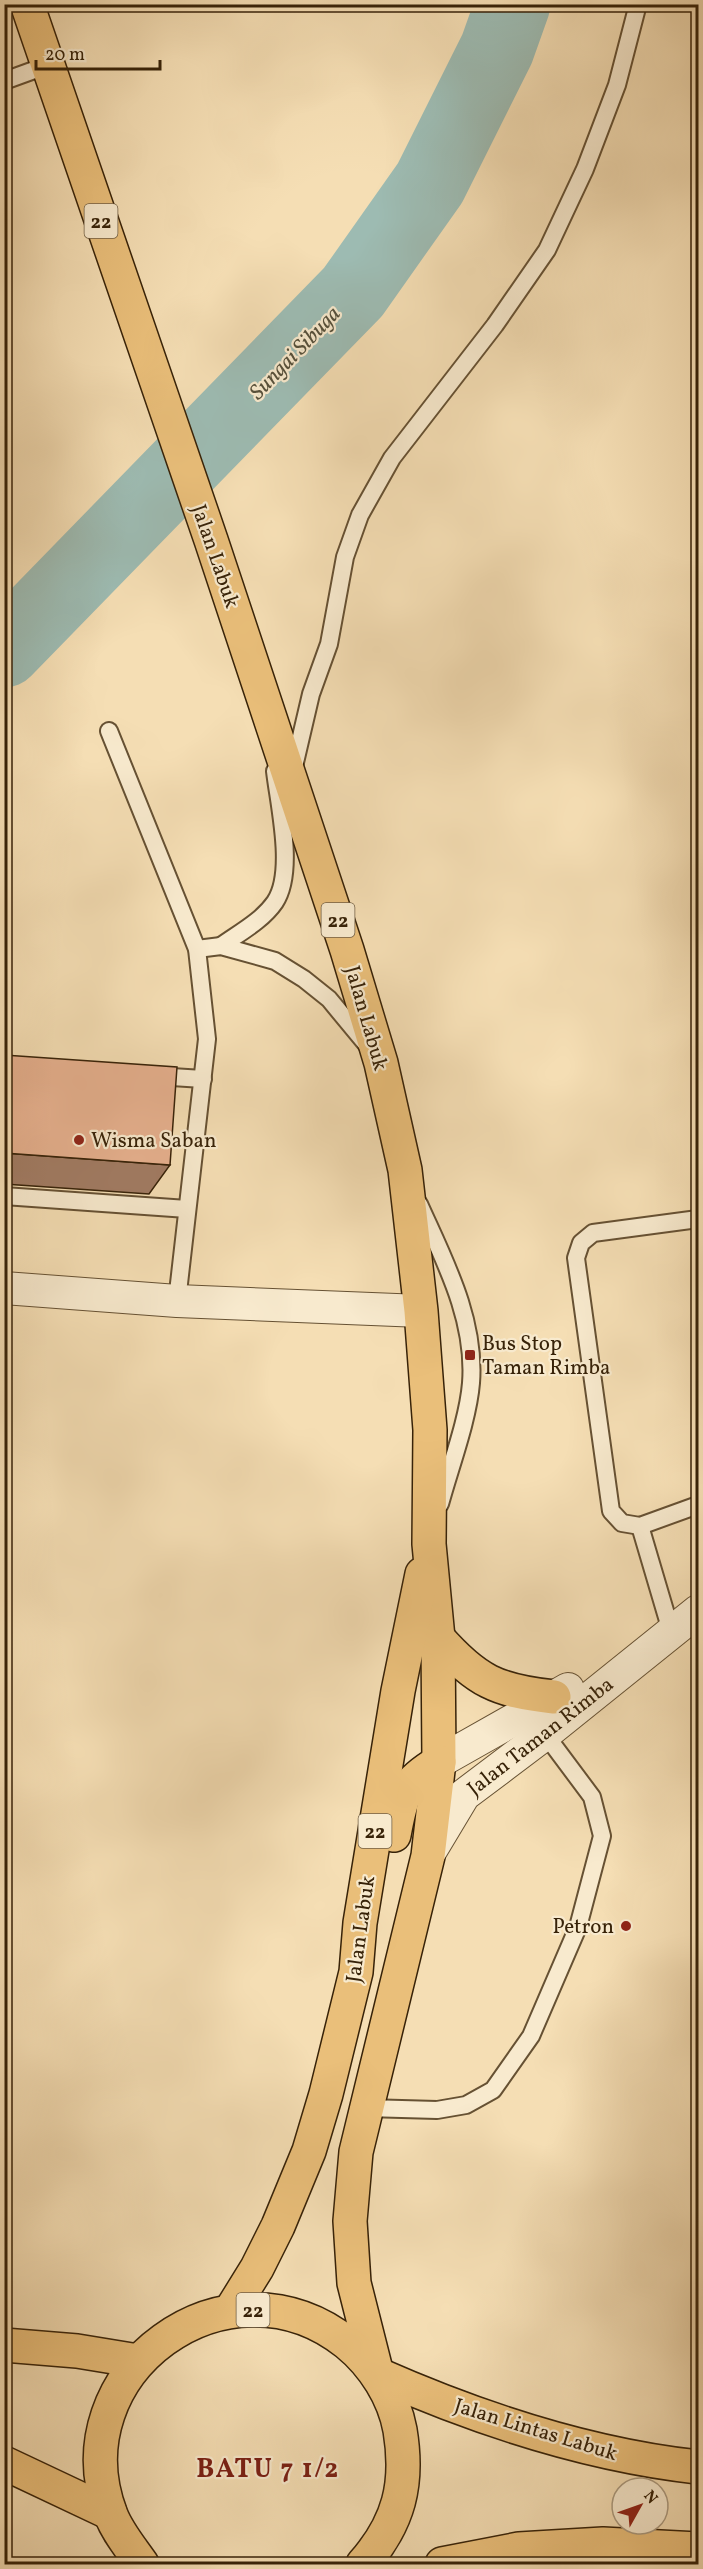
<svg xmlns="http://www.w3.org/2000/svg" width="703" height="2569" font-family="Vollkorn,serif">
  <rect width="100%" height="100%" fill="#f5deb4"/>
  <filter id="stains"><feTurbulence type="fractalNoise" baseFrequency=".00333" numOctaves="4"/><feColorMatrix values="0 0 0 0 .2 0 0 0 0 .09 0 0 0 0 .02 0 0 0 .5 -.17"/></filter>
  <radialGradient id="worn" r=".72"><stop offset=".6" stop-color="#630" stop-opacity="0"/><stop offset="1" stop-color="#630" stop-opacity=".3"/></radialGradient>
  <g fill="none" stroke-linecap="round" stroke-linejoin="round">
    <path stroke="#9dbbb2" stroke-width="75" d="M4 650 353 292 430 183 497 49 513 4"/>
    <g stroke="#665133" stroke-width="20">
      <g id="lane">
        <path d="M4 81 48 65"/>
        <path d="M109 731 197 949 207 1039 177 1301"/>
        <path d="M293 771 311 694 329 644 345 557 360 515 392 458 495 325 547 250 585 169 617 85 638 4"/>
        <path d="M221 946C239 933 262 921 275 902 295 872 279 806 275 771"/>
        <path d="M197 949 221 946 275 961 304 979 329 999 367 1045"/>
        <path d="M156 1076 203 1079"/>
        <path d="M4 1196 187 1209"/>
        <path d="M419 1204C444 1260 476 1319 471 1383 468 1420 450 1467 440 1504"/>
        <path d="M698 1219 593 1233 581 1243 576 1258 611 1511 622 1523 640 1526 698 1505"/>
        <path d="M640 1526 671 1631"/>
        <path d="M366 2108 437 2110 466 2105 493 2090 531 2036 578 1927 602 1836 592 1797 545 1734"/>
      </g>
    </g>
    <g stroke="#665133" stroke-width="34">
      <g id="street">
        <path d="M4 1288 177 1301 421 1311"/>
        <path d="M439 1762 568 1689"/>
        <path d="M428 1855 464 1795 545 1734 698 1611"/>
      </g>
    </g>
    <g stroke="#372208" stroke-width="36">
      <g id="primary">
        <path d="M4 2345 77 2351 138 2361"/>
        <path d="M377 2374C479 2419 588 2455 698 2467"/>
        <path d="M4 2463 110 2513"/>
        <path d="M442 2564 519 2549 603 2544 698 2549"/>
      </g>
    </g>
    <g stroke="#372208" stroke-width="36">
      <g id="highway">
        <path d="M27 4 211 540 347 950 381 1063 405 1170 421 1311 430 1430 429 1544 438 1638 439 1762 428 1856 356 2152 350 2221 354 2283 377 2374"/>
        <path d="M438 1638C476 1681 497 1691 554 1697"/>
        <path d="M394 1835C402 1795 402 1784 439 1762"/>
        <path d="M231 2310 257 2268 278 2226 309 2151 326 2094 356 1972 360 1923 398 1691 422 1574"/>
        <path d="M142 2564C131 2548 118 2533 111 2515 56 2372 228 2248 347 2343 374 2365 394 2397 400 2430 409 2484 399 2523 363 2564"/>
      </g>
    </g>
    <use href="#lane" stroke="#f8eace" stroke-width="16"/>
    <use href="#street" stroke="#f8eace" stroke-width="32"/>
    <use href="#primary" stroke="#eabf7a" stroke-width="33"/>
    <use href="#highway" stroke="#eabf7a" stroke-width="33"/>
  </g>
  <path fill="#a17b63" stroke="#372208" stroke-width="1.5" d="M4 1153 170 1165 149 1194 4 1184Z"/>
  <path fill="#e6b08e" stroke="#372208" stroke-width="1.5" d="M4 1055 177 1067 170 1165 4 1153Z"/>
  <g fill="#8f2418" stroke="#f8eace" stroke-width="2">
    <circle cx="79" cy="1140" r="6"/>
    <rect x="464" y="1349" width="12" height="12" rx="3"/>
    <circle cx="626" cy="1926" r="6"/>
  </g>
  <g text-anchor="middle" stroke-width="4.5" stroke-linejoin="round" paint-order="stroke">
    <g fill="#f8eace" stroke="#715e43" stroke-width="1.5">
      <rect x="84.5" y="204" width="33" height="34" rx="4.5"/>
      <rect x="321.5" y="903" width="33" height="34" rx="4.5"/>
      <rect x="358.5" y="1814" width="33" height="34" rx="4.5"/>
      <rect x="236.5" y="2293" width="33" height="34" rx="4.5"/>
    </g>
    <g font-size="20" font-weight="bold" fill="#372208">
      <text x="101" y="228">22</text>
      <text x="338" y="927">22</text>
      <text x="375" y="1838">22</text>
      <text x="253" y="2317">22</text>
    </g>
    <g font-size="21" fill="#372208" stroke="#f8eace">
      <text transform="translate(216 556) rotate(71)" y="7">Jalan Labuk</text>
      <text transform="translate(367 1018) rotate(74)" y="7">Jalan Labuk</text>
      <text transform="translate(540 1736) rotate(-38)" y="7">Jalan Taman Rimba</text>
      <text transform="translate(360 1929) rotate(-82)" y="7">Jalan Labuk</text>
      <text transform="translate(536 2429) rotate(17)" y="7">Jalan Lintas Labuk</text>
    </g>
    <g font-size="21" fill="#372208" stroke="#f8eace" text-anchor="start">
      <text x="91" y="1147">Wisma Saban</text>
      <text x="482" y="1350">Bus Stop<tspan x="482" dy="24">Taman Rimba</tspan></text>
      <text x="614" y="1933" text-anchor="end">Petron</text>
    </g>
    <g font-size="22" font-style="italic" fill="#56503b" stroke="#f8eace">
      <text transform="translate(294 352) rotate(-46)" y="8">Sungai Sibuga</text>
    </g>
    <g font-size="27" font-weight="bold" letter-spacing="1.5" fill="#7a1f14" stroke="#f8eace">
      <text x="268" y="2477">BATU 7 1/2</text>
    </g>
  </g>
  <rect width="703" height="2569" fill="none" stroke="#f5deb4" stroke-width="24"/>
  <rect x="6" y="6" width="691" height="2557" fill="none" stroke="#372208" stroke-width="3"/>
  <rect x="12" y="12" width="679" height="2545" fill="none" stroke="#372208" stroke-width="1.5"/>
  <g transform="translate(640 2506) rotate(50)"><circle r="28" fill="#f8eace" stroke="#ab9a7f" stroke-width="1.5"/>
  <path d="M0-4.5L10 22L0 15L-10 22Z" fill="#8f2418"/>
  <text y="-9" font-size="16" font-weight="bold" text-anchor="middle" fill="#372208">N</text>
  </g>
  <path d="M36 60v9h124v-9" fill="none" stroke="#372208" stroke-width="3"/>
  <text x="45" y="60" font-size="18" fill="#372208" stroke="#f8eace" stroke-width="4.5" paint-order="stroke">20 m</text>
  <rect width="100%" height="100%" filter="url(#stains)"/>
  <rect width="100%" height="100%" fill="url(#worn)"/>
</svg>
